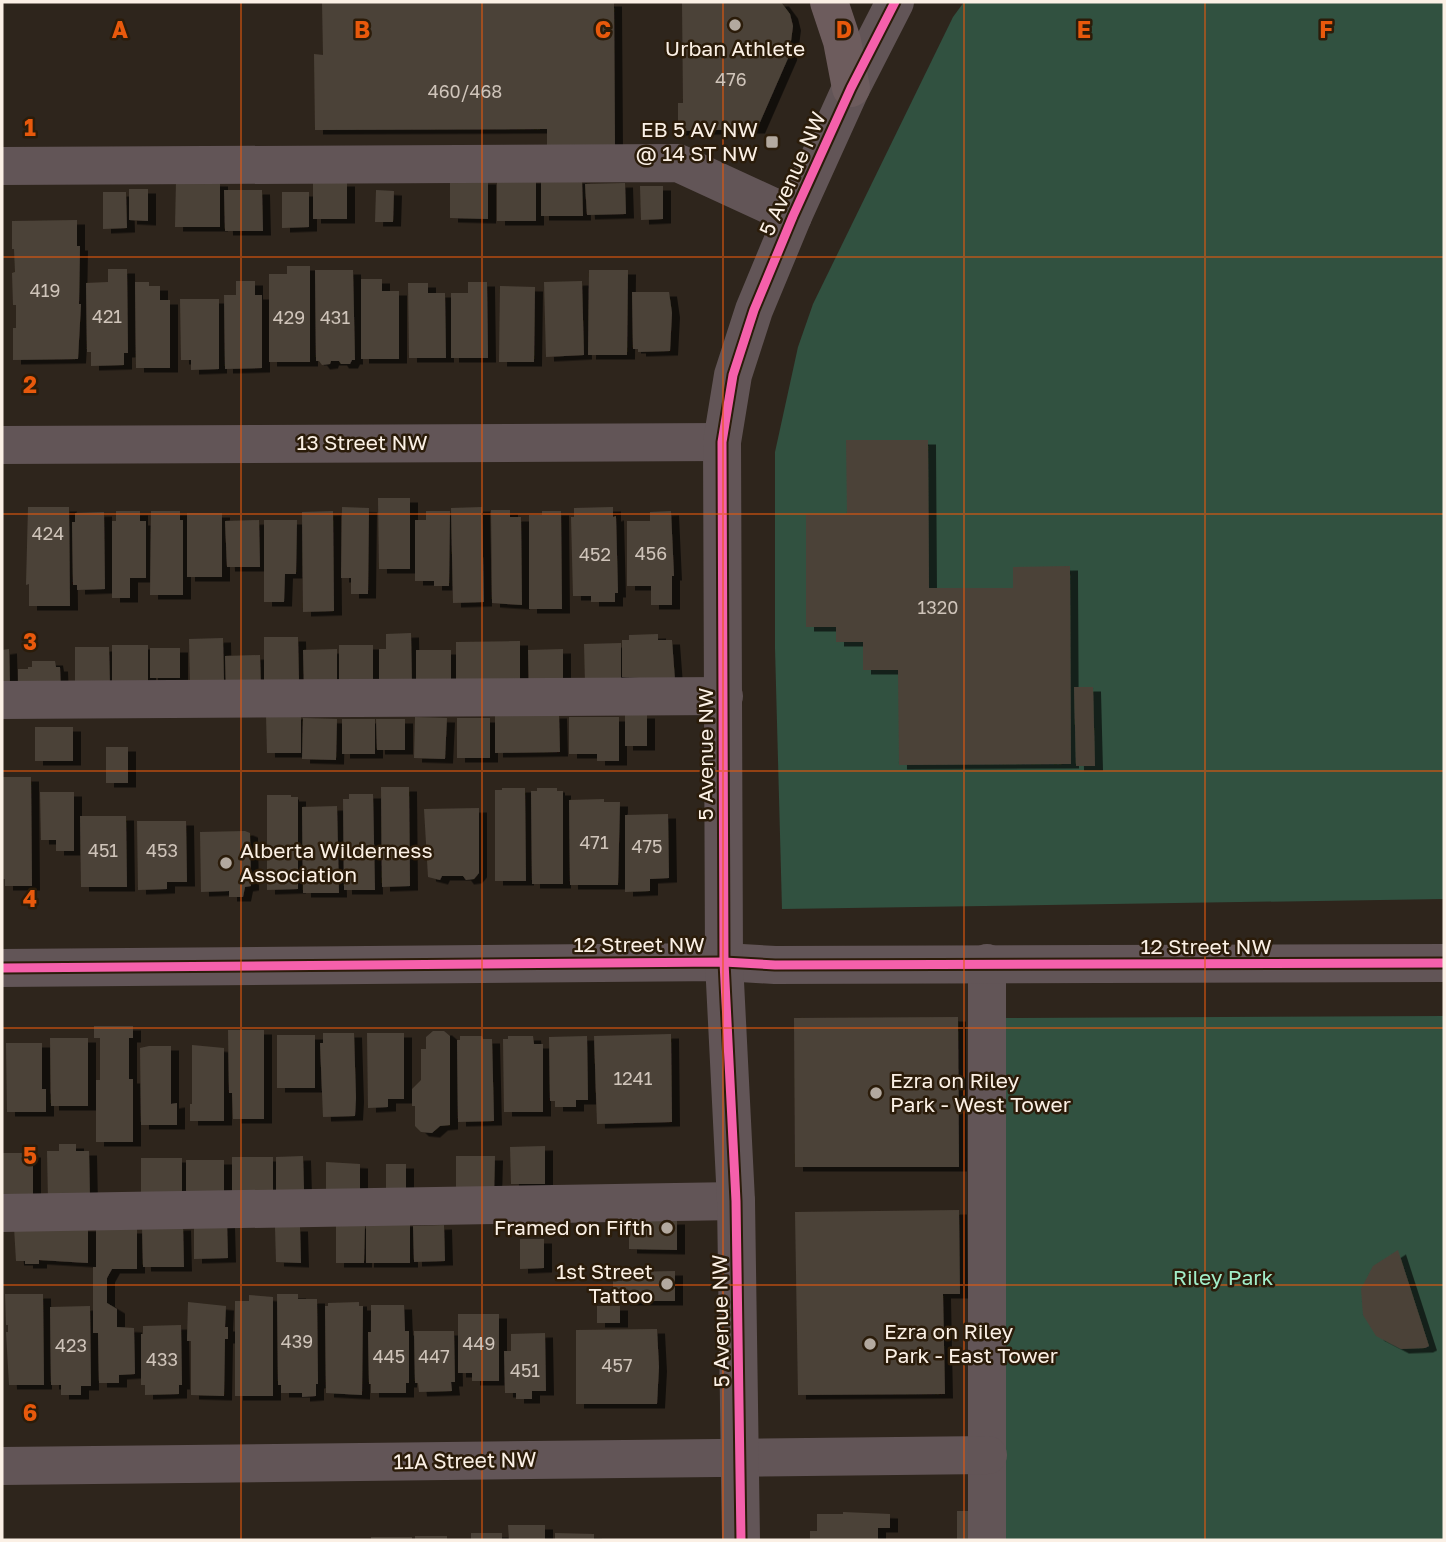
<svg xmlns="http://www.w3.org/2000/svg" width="1446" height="1542" font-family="'Golos Text',sans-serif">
  <defs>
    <filter id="shadow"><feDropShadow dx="8" dy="4.5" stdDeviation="0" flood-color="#0009"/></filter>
  </defs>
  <rect width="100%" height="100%" fill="#2e251c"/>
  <g fill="#315140">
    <path d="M964 2H1444V899L782 909 775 648V452L798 347 813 304 953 17Z"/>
    <path d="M1444 1016V1540H1002L1001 1018Z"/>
  </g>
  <g fill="#4b4238" filter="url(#shadow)">
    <path d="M322 2H614L615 146H547V129L315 130 314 54 323 55Z"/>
    <path d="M682 2H781L790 14 793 26 789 56 757 129 678 131V103H683Z"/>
    <rect x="497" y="179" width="39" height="42"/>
    <path d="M541 179H582L583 216H541Z"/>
    <path d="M450 180H488V219L450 218Z"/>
    <path d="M176 181 220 182V227H175Z"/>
    <rect x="313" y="182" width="34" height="37"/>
    <path d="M625 183 626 214 587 215 585 184Z"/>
    <path d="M640 186H663V219L641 220Z"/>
    <path d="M129 189H148V221L129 220Z"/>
    <path d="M224 190H262L263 231H225Z"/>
    <path d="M376 190 394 191 393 222H375Z"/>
    <path d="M103 192H126L127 228 103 229Z"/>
    <path d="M282 192H309V227L282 228Z"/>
    <path d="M77 220V246H80L79 304H81L78 359 13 360V328H16V305H13L12 273 15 272 14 249H12V221Z"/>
    <path d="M287 266H310V362H269V274H287Z"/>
    <path d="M108 269H127L128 353H124V365L91 366V352H87L86 283 108 282Z"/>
    <path d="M315 270H353L355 360H352L350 364H341L339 361H331L330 364 322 365 319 361H316Z"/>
    <path d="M589 270H628L627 355H588Z"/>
    <path d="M361 279H382V291H399V359H361Z"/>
    <path d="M236 281H255V295H262V368L225 369 224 295H236Z"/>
    <path d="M582 281 584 355 546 357 544 282Z"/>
    <path d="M135 282H149V286H160V300H170V368H136Z"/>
    <path d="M468 282H487L488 358H451V293H468Z"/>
    <path d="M408 283H428V293H445L446 358H409Z"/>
    <path d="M500 286 535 287 534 362H499Z"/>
    <path d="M632 292H669L672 313 670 351 638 352V349H633Z"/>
    <path d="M180 299H219V369L191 370V360H181Z"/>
    <path d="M846 440H928L929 588H1013V567L1070 566 1071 764 899 765 898 670H863V642H836V627H806V514H847Z"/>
    <path d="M378 498H410V569H379Z"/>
    <path d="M28 507H69L70 606H29V584L26 585Z"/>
    <path d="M342 507 369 508 368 594H351V578H341Z"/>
    <path d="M482 507 484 602 453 603 451 508Z"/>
    <path d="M613 507V517L616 516 618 593H615V602H591V596H573L571 517H574V508Z"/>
    <path d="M491 510H510V517H521L522 605 492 603Z"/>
    <path d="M116 511H140V521H146V578H130V598H112V521H116Z"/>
    <path d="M151 511H180V520H183V595H150Z"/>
    <path d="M333 511 334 611 303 612 302 512Z"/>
    <path d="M426 511H450L449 586H434V581H415V520H426Z"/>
    <path d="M542 511H561L562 609H529V515H542Z"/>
    <path d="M671 511 674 576H672V605H651V586H627V521H650V512Z"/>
    <path d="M104 512 105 589 77 590V585H73L72 522H75V513Z"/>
    <rect x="187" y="513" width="35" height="64"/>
    <path d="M259 520 260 567H227L225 521Z"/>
    <path d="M264 520H297L296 574H285L284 602H264Z"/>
    <path d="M411 633 412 686H379V649H386V634Z"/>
    <path d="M658 634V640H672L675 680 622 677V640H629V635Z"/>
    <path d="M264 637H298L299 681H264Z"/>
    <path d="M223 638 224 683H190L189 639Z"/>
    <path d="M520 641V680L456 681V642Z"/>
    <path d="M621 643V681L585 683 584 644Z"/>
    <rect x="112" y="645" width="36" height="41"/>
    <rect x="339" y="645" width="34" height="40"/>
    <path d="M75 647H109L110 687H75Z"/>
    <rect x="150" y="648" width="30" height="30"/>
    <path d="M9 649 10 687H2V650Z"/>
    <path d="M337 649V688H304L303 650Z"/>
    <path d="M563 649V687H529L528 650Z"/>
    <rect x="416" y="650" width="35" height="38"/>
    <path d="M260 655 261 689 226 690 225 656Z"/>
    <path d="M32 661H55L56 667H60L61 693H18V669H28V667H32Z"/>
    <path d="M1074 687H1093L1095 766H1076Z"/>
    <path d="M559 714 560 752 495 753V715Z"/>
    <rect x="625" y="714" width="22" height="32"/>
    <path d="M266 715H301V753H267Z"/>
    <path d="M415 717 447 718 445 759 414 758Z"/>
    <path d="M569 717H619V761H597V754H569Z"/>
    <path d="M303 718 337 719 336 760 302 759Z"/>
    <rect x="457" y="718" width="33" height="40"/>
    <rect x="342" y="719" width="33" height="35"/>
    <path d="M376 719H405V750H377Z"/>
    <rect x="35" y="727" width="38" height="34"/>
    <rect x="106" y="747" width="22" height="36"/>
    <path d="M2 777H31L32 886H5V879H2Z"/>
    <path d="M381 787H409L410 886 382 887Z"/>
    <path d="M502 788H525L526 881H495V790H502Z"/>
    <path d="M537 788H557V791H563V884H532L531 791H537Z"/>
    <path d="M40 792H74V851H56V840H41Z"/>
    <path d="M349 794H373L375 890H344L343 799H349Z"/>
    <path d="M267 795H291V797H298V889L267 890Z"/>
    <path d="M604 799V802H620L618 885H570L569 800Z"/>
    <path d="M337 806 339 893H303L302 807Z"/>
    <path d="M479 808V873L474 879 466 880 463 876H442L440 880 428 877 424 809Z"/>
    <path d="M668 814 669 878 650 879V891L625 892V815Z"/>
    <path d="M80 816H126L127 887H81Z"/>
    <path d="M137 821H186L187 882H167V889L138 890Z"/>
    <path d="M245 831 250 833 251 886 245 887 243 897H229V891L201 892 200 832Z"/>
    <path d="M958 1017 959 1167H795L794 1018Z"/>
    <path d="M94 1026H133V1038H129V1079H133V1142H96V1080H100V1038H94Z"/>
    <path d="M228 1030H264V1119H233L232 1093H229Z"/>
    <path d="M433 1031H444L450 1036V1125L440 1126 432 1133 421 1132 415 1126V1106H412V1089L421 1080V1049H426V1037Z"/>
    <path d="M323 1033H354L356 1098 355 1116 323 1117 320 1043H323Z"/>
    <path d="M367 1033H404V1099H388V1107L368 1108Z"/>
    <path d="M671 1034 672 1122 597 1124 594 1036Z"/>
    <rect x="277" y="1035" width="38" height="53"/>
    <path d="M460 1036H482L483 1039H492L494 1121 458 1122 457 1040H460Z"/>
    <path d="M508 1036H533L534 1044H543V1112H504L503 1039H508Z"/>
    <path d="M587 1036 588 1100H576V1107H555V1101H550L549 1037Z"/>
    <path d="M50 1038H88V1106H51Z"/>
    <path d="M6 1043H42V1089H46V1112H7Z"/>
    <path d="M192 1045 224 1048V1121H190V1104H192Z"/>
    <path d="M149 1046H171V1104L177 1103V1125H141L140 1048Z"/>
    <path d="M59 1144H76V1151H89L90 1199 48 1200 47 1151H59Z"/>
    <path d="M545 1146V1184H511L510 1147Z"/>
    <path d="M3 1153H33V1194L3 1195Z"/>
    <path d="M303 1156 304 1190H276V1157Z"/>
    <path d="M456 1156H495L494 1194H456Z"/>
    <rect x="232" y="1157" width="41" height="39"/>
    <rect x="141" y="1158" width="41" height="37"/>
    <rect x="186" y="1160" width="38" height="39"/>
    <path d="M326 1162 360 1164V1195L326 1194Z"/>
    <rect x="386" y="1164" width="20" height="28"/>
    <path d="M959 1210 960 1294H943L945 1394 798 1395 795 1212Z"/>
    <path d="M677 1220V1250L629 1249V1221Z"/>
    <path d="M410 1222V1263H366V1223Z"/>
    <path d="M227 1223 228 1258 194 1259V1224Z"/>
    <path d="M336 1224H365L364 1263H336Z"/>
    <path d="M444 1225 445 1261 414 1262 413 1226Z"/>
    <path d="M183 1226 184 1267H143L142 1227Z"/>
    <path d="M14 1227H88V1263L39 1260V1264H25V1261H16Z"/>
    <path d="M275 1227H300L301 1263 276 1262Z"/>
    <path d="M96 1229H137V1269H112L107 1278V1303L117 1309V1327L134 1328 135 1374 119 1375V1383H99L98 1333H93V1267H96Z"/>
    <path d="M520 1239H544V1268L520 1269Z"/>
    <path d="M1398 1250 1429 1346 1425 1348 1401 1349 1376 1336 1363 1315 1361 1289 1373 1266Z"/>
    <path d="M675 1271V1301H622V1289H613V1281H622V1272Z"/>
    <path d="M5 1294H43L44 1385H9L6 1332H8V1325H6Z"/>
    <path d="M277 1294H298V1299H317L318 1384H316V1396L302 1397V1393H281V1385H278Z"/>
    <path d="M249 1295 273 1297V1396H235V1301H249Z"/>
    <path d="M188 1302 226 1306 225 1327H228V1339H225L224 1396 191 1395V1341H187Z"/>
    <path d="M359 1302V1306H363L362 1395 326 1393 325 1306H328V1303Z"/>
    <path d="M371 1305H404L405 1331H409V1383H406V1393H371V1384H369L368 1332H371Z"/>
    <path d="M90 1306 91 1386H81V1395H61V1385H51L50 1307Z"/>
    <rect x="597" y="1306" width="23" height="17"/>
    <path d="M458 1314H499V1381H472V1373H458Z"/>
    <path d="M181 1325 182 1385H179V1394L145 1395V1385H141V1334H143V1326Z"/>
    <path d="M657 1329 659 1367 657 1404H576V1330Z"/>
    <path d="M414 1331H454L455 1382H451L452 1391 419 1392 418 1383H415Z"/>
    <path d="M545 1333 546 1391H532V1399H516V1393H505L504 1351H511V1334Z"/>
    <rect x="957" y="1511" width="18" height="29"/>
    <path d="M843 1512 890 1514V1528H878V1540H810V1531H817V1514H843Z"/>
    <path d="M508 1525H545V1540H509Z"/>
    <rect x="471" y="1533" width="31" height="7"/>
    <path d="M555 1533 594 1534V1540H555Z"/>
    <rect x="415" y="1536" width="32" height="4"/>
    <rect x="371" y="1537" width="41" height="3"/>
  </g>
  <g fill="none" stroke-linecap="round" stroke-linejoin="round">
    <g stroke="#625557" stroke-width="38">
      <path d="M2 166 678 163 793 216"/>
      <path d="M2 445 722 442"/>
      <path d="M2 700 724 696"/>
      <path d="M987 963V1540"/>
      <path d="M2 968 724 962 775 965 1444 963"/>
      <path d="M2 1213 736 1201"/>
      <path d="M2 1466 988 1455"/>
      <path d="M741 1540 736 1201 724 962 722 442 733 375 754 310 793 216 851 88 895 2"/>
    </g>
    <path stroke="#6d5c5d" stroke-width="38" d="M829 2 842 41 851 88"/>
    <g stroke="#2b1c0a" stroke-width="13">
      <g id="cycleway">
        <path d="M2 968 724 962 775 965 1444 963"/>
        <path d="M741 1540 736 1201 724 962 722 442 733 375 754 310 793 216 851 88 895 2"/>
      </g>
    </g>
    <use href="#cycleway" stroke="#f560ab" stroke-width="9"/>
  </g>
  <path fill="none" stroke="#e8590c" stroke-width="2" stroke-opacity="0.55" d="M241 2V1540M482 2V1540M723 2V1540M964 2V1540M1205 2V1540M2 257H1444M2 514H1444M2 771H1444M2 1028H1444M2 1285H1444"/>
  <g fill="#b3a99f" stroke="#2b1c0a" stroke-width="2.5">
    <circle cx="735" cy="25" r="7"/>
    <rect x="765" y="135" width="14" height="14" rx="3.5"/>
    <circle cx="226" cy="863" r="7"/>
    <circle cx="876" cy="1093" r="7"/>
    <circle cx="667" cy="1228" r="7"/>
    <circle cx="667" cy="1284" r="7"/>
    <circle cx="870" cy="1344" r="7"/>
  </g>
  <g text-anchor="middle" stroke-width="5" stroke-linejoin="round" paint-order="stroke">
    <g font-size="18" fill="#cfc4ba">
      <text x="731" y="86">476</text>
      <text x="465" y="98">460/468</text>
      <text x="45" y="297">419</text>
      <text x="107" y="323">421</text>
      <text x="289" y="324">429</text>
      <text x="335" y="324">431</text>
      <text x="48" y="540">424</text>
      <text x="651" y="560">456</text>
      <text x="595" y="561">452</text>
      <text x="938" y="614">1320</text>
      <text x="594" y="849">471</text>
      <text x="647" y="853">475</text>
      <text x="103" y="857">451</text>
      <text x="162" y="857">453</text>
      <text x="633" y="1085">1241</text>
      <text x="297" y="1348">439</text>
      <text x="479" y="1350">449</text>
      <text x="71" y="1352">423</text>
      <text x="389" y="1363">445</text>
      <text x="434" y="1363">447</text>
      <text x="162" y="1366">433</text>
      <text x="617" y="1372">457</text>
      <text x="525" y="1377">451</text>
    </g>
    <g font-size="21" fill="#fbf0e5" stroke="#2b1c0a" text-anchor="end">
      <text x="735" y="56" text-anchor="middle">Urban Athlete</text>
      <text x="758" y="137">EB 5 AV NW<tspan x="758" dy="24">@ 14 ST NW</tspan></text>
      <text x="240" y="858" text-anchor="start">Alberta Wilderness<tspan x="240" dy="24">Association</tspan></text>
      <text x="890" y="1088" text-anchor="start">Ezra on Riley<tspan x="890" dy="24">Park - West Tower</tspan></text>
      <text x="653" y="1235">Framed on Fifth</text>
      <text x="653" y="1279">1st Street<tspan x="653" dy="24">Tattoo</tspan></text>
      <text x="884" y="1339" text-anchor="start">Ezra on Riley<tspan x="884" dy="24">Park - East Tower</tspan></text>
    </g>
    <g font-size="21" fill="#fbf0e5" stroke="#2b1c0a">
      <text transform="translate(793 174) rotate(-66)" y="7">5 Avenue NW</text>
      <text x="362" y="450">13 Street NW</text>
      <text transform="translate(706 754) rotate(-90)" y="7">5 Avenue NW</text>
      <text x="639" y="952">12 Street NW</text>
      <text x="1206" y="954">12 Street NW</text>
      <text transform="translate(721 1321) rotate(-91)" y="7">5 Avenue NW</text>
      <text transform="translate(465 1461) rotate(-1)" y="7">11A Street NW</text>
    </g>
    <g font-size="21" fill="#a2eec9" stroke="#2b1c0a">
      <text x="1223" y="1285">Riley Park</text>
    </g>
  </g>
  <g font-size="23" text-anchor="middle" font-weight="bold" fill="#e8590c" stroke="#2b1c0a" stroke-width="5" stroke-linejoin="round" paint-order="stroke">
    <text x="120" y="38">A</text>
    <text x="362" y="38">B</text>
    <text x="603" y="38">C</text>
    <text x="844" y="38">D</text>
    <text x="1084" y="38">E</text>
    <text x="1326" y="38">F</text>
    <text x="30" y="136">1</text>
    <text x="30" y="393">2</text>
    <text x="30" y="650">3</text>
    <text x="30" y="907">4</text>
    <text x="30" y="1164">5</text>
    <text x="30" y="1421">6</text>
  </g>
  <rect width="1446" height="1542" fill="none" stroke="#fbf0e5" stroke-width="7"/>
</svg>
